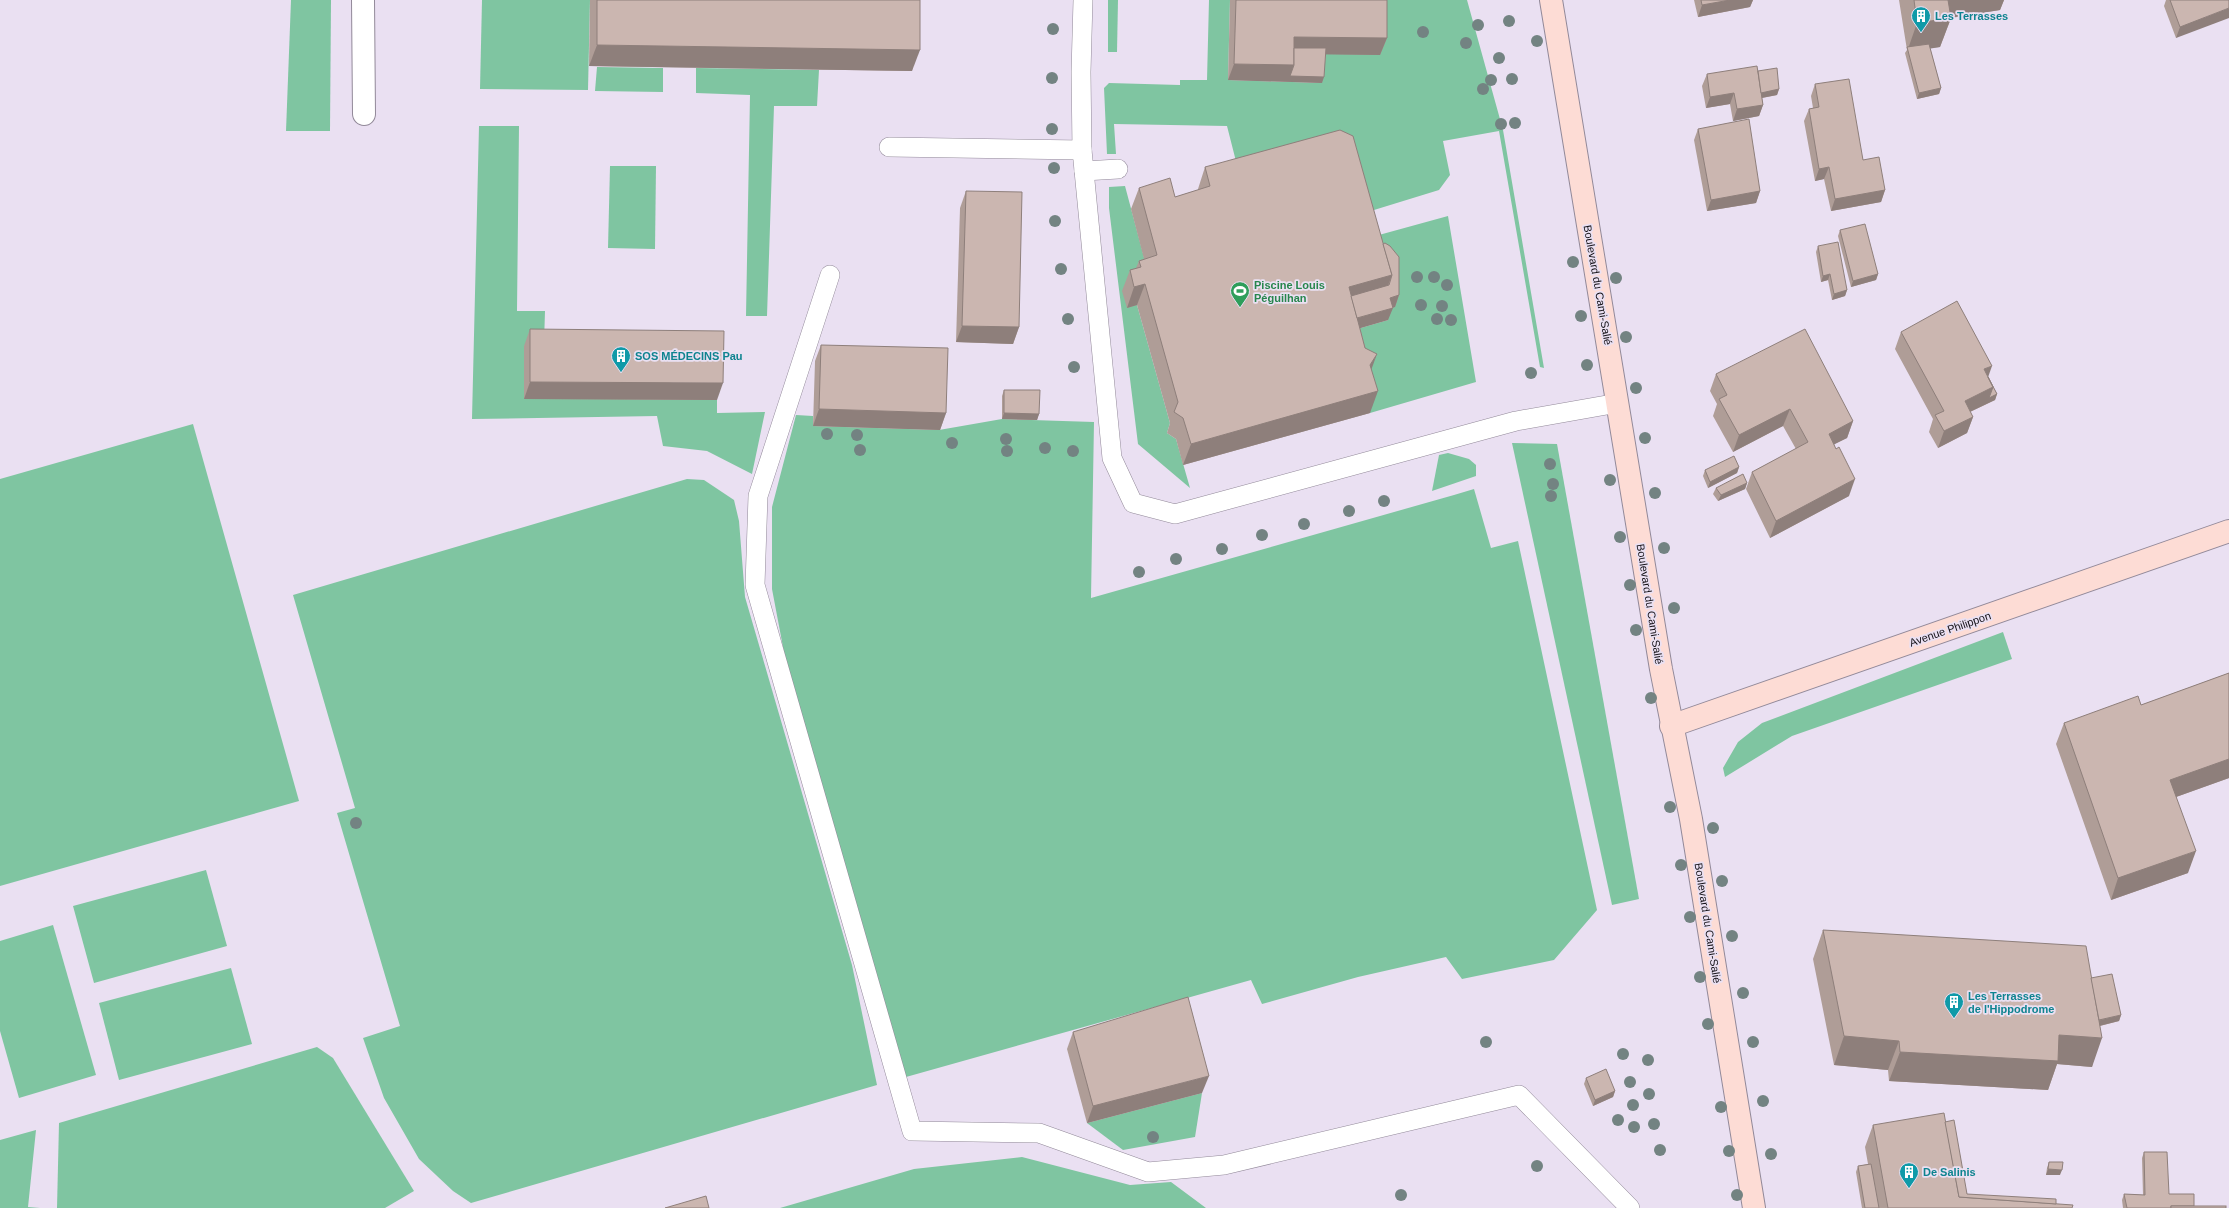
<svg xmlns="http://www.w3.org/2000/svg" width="2229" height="1208" font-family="Arial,sans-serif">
  <rect width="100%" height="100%" fill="#eae0f2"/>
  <g fill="#7fc5a1">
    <path d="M291 0H331L330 131H286Z"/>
    <path d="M482 0H590L588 90 480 89Z"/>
    <path d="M1108 0H1118L1117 52H1108Z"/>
    <path d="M1209 0H1230L1228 80 1322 83 1323 54 1381 0H1467L1503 130 1544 368 1540 367 1499 131 1443 141 1450 175 1439 190 1361 214 1240 177 1227 126 1114 124 1116 154H1107L1104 88 1109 83 1180 85V80H1207Z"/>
    <path d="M597 67 663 68V92L595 91Z"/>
    <path d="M696 68 819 70 817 106H774L767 316H746L750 95 696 93Z"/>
    <path d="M479 126H519L517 311H545L544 343 524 346V398L717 400V413L765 412 752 474 707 451 663 446 657 416 472 419Z"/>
    <path d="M610 166H656L655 249 608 248Z"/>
    <path d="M1125 186 1149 276 1137 305 1170 423 1167 433 1176 439 1190 488 1138 444 1109 208V187Z"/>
    <path d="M1448 216 1476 382 1370 413 1347 332 1388 320 1368 238Z"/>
    <path d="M796 415 813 416V426L939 430 1002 419 1094 422 1091 598 1454 495 1456 502 1454 495 1474 489 1491 548 1518 541 1597 910 1554 960 1462 979 1446 957 1358 977 1262 1004 1251 980 906 1077 790 684 772 589V507Z"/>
    <path d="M193 424 299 801 0 886V479Z"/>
    <path d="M1512 443 1557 444 1639 899 1612 905Z"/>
    <path d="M1448 453 1469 459 1476 465V476L1432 491 1439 455Z"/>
    <path d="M687 479 704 480 734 500 739 521 745 597 852 965 877 1085 471 1203 453 1191 419 1159 384 1098 363 1038 400 1026 337 813 355 808 293 595Z"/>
    <path d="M2003 632 2012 659 1792 736 1725 777 1723 768 1738 742 1762 723Z"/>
    <path d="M206 870 227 946 94 983 73 906Z"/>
    <path d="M53 925 96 1075 19 1098 0 1031V941Z"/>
    <path d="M231 968 252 1044 119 1080 99 1003Z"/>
    <path d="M317 1047 333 1058 414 1191 385 1208H57L59 1123Z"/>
    <path d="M1202 1093 1195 1137 1123 1150 1087 1123Z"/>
    <path d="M36 1130 28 1207 40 1208H0V1140Z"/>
    <path d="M1022 1157 1130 1185 1171 1182 1206 1208H780L914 1169Z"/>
  </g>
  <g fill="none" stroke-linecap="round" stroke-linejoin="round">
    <g stroke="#928999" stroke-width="20">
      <g id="lane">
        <path d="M1083 0 1081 72 1082 150 1112 458 1133 503 1175 514 1516 421 1618 403"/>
        <path d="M889 147 1082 150"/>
        <path d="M1084 171 1118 169"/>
        <path d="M830 275 758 496 755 585 912 1131 1039 1133 1148 1172 1224 1165 1519 1095 1630 1208"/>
      </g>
    </g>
    <g stroke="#928999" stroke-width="24">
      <path id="street" d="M363 0 364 114"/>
    </g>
    <g stroke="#928999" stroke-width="24">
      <g id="secondary">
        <path d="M1551 0 1661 669 1691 819 1754 1208"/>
        <path d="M1671 726 2229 531"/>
      </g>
    </g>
    <use href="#lane" stroke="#fff" stroke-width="19"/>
    <use href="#street" stroke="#fff" stroke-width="22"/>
    <use href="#secondary" stroke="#fddcd5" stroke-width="22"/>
  </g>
  <g fill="#738382">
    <circle cx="1509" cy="21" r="6"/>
    <circle cx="1478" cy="25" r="6"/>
    <circle cx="1053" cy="29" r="6"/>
    <circle cx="1423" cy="32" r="6"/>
    <circle cx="1537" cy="41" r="6"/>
    <circle cx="1466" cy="43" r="6"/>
    <circle cx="1499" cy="58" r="6"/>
    <circle cx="1052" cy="78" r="6"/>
    <circle cx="1512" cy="79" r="6"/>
    <circle cx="1491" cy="80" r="6"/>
    <circle cx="1483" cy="89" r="6"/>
    <circle cx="1515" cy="123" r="6"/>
    <circle cx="1501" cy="124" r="6"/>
    <circle cx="1052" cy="129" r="6"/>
    <circle cx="1054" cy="168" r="6"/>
    <circle cx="1055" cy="221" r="6"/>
    <circle cx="1573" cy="262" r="6"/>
    <circle cx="1061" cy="269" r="6"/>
    <circle cx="1417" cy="277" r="6"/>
    <circle cx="1434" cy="277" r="6"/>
    <circle cx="1616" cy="278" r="6"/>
    <circle cx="1447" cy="285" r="6"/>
    <circle cx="1421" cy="305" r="6"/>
    <circle cx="1442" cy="306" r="6"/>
    <circle cx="1581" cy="316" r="6"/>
    <circle cx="1068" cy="319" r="6"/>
    <circle cx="1437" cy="319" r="6"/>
    <circle cx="1451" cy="320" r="6"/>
    <circle cx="1626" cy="337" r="6"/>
    <circle cx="1587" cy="365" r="6"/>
    <circle cx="1074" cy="367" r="6"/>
    <circle cx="1531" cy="373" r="6"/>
    <circle cx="1636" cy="388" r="6"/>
    <circle cx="827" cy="434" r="6"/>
    <circle cx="857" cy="435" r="6"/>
    <circle cx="1645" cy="438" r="6"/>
    <circle cx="1006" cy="439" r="6"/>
    <circle cx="952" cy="443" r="6"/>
    <circle cx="1045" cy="448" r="6"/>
    <circle cx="860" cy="450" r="6"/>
    <circle cx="1007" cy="451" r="6"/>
    <circle cx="1073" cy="451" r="6"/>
    <circle cx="1550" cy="464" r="6"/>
    <circle cx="1610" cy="480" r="6"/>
    <circle cx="1553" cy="484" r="6"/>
    <circle cx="1655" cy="493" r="6"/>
    <circle cx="1551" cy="496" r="6"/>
    <circle cx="1384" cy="501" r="6"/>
    <circle cx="1349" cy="511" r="6"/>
    <circle cx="1304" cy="524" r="6"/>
    <circle cx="1262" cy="535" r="6"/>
    <circle cx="1620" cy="537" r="6"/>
    <circle cx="1664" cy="548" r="6"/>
    <circle cx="1222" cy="549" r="6"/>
    <circle cx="1176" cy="559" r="6"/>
    <circle cx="1139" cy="572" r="6"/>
    <circle cx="1630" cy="585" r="6"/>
    <circle cx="1674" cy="608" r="6"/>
    <circle cx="1636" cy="630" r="6"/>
    <circle cx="1651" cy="698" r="6"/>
    <circle cx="1670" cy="807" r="6"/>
    <circle cx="356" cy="823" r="6"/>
    <circle cx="1713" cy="828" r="6"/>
    <circle cx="1681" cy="865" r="6"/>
    <circle cx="1722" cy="881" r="6"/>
    <circle cx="1690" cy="917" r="6"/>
    <circle cx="1732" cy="936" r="6"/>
    <circle cx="1700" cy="977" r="6"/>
    <circle cx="1743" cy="993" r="6"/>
    <circle cx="1708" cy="1024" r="6"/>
    <circle cx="1486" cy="1042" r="6"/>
    <circle cx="1753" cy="1042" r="6"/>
    <circle cx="1623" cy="1054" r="6"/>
    <circle cx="1648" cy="1060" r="6"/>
    <circle cx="1630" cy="1082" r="6"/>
    <circle cx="1649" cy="1094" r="6"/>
    <circle cx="1763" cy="1101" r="6"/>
    <circle cx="1633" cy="1105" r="6"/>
    <circle cx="1721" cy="1107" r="6"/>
    <circle cx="1618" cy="1120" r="6"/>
    <circle cx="1654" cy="1124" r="6"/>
    <circle cx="1634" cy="1127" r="6"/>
    <circle cx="1153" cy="1137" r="6"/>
    <circle cx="1660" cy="1150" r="6"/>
    <circle cx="1729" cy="1151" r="6"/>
    <circle cx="1771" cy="1154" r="6"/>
    <circle cx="1537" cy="1166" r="6"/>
    <circle cx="1401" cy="1195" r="6"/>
    <circle cx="1737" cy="1195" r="6"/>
  </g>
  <g fill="#af9d97">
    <path d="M590 0H920L912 71 589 66Z"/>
    <path d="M1230 0H1387V38L1380 55 1325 54 1322 83 1228 80Z"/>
    <path d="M1694 0H1753L1750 7 1698 17Z"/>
    <path d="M1899 0H2004L2000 10 1951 18 1940 47 1930 48 1941 88 1939 94 1917 99 1905 53 1907 50Z"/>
    <path d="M2166 0H2229L2176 38 2164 6Z"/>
    <path d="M1758 71 1779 89 1777 95 1762 98 1763 105 1759 116 1733 121 1730 104 1706 108 1702 86 1707 74Z"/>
    <path d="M1815 84 1863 160 1885 190 1881 202 1831 211 1824 179 1815 181 1804 121 1809 109 1813 108 1811 96Z"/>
    <path d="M1698 129 1760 191 1756 203 1707 211 1694 140Z"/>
    <path d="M1205 167 1383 244 1399 295 1395 307 1392 308 1388 320 1360 328 1371 370 1370 413 1183 465 1176 439 1167 433 1170 423 1137 305 1127 308 1122 291 1130 270 1136 268 1139 261 1144 259 1131 209 1139 188 1175 197 1198 190V189Z"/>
    <path d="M966 191 1019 327 1013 344 956 342 960 208Z"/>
    <path d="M1840 230 1878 274 1876 280 1851 287 1838 236Z"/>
    <path d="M1818 246 1847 290 1845 296 1832 300 1828 280 1821 282 1816 252Z"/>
    <path d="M530 329 717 400 524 399V346Z"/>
    <path d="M1901 332 1988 377 1997 394 1995 400 1970 412 1973 417 1967 433 1938 448 1929 432 1933 419 1895 349Z"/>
    <path d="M821 345 946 413 940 430 813 426 815 361Z"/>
    <path d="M1716 374 1853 421 1847 438 1834 444 1849 496 1770 538 1746 489 1752 472 1796 449 1783 426 1733 452 1713 416 1717 404 1710 391Z"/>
    <path d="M1004 390 1039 414 1037 420 1002 419V396Z"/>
    <path d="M1739 467 1737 473 1708 488 1703 476 1705 470Z"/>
    <path d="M1747 483 1745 489 1718 501 1713 494 1716 488Z"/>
    <path d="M2229 673V778L2176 797 2188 873 2111 900 2056 744 2064 723 2141 705Z"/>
    <path d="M1823 930 2091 978 2121 1015 2119 1021 2100 1026 2092 1067 2057 1064 2048 1090 1889 1081 1888 1070 1834 1065 1813 959Z"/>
    <path d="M1073 1032 1202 1093 1087 1123 1067 1049Z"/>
    <path d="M1586 1078 1615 1091 1613 1097 1593 1106 1584 1084Z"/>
    <path d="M1945 1122 1967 1194 2056 1204 2072 1208H1862L1856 1172 1858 1166 1868 1164 1865 1147 1873 1125Z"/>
    <path d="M2144 1152 2169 1194 2194 1206 2226 1208H2123L2122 1200 2124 1194 2143 1195 2142 1158Z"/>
    <path d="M2049 1162 2060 1175H2046L2047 1168Z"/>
  </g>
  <g fill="#8e7f7b">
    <path d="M1730 0H1753L1750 7 1698 17 1702 5Z"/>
    <path d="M1943 0H2004L2000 10 1936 20Z"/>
    <path d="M2229 8V18L2176 38 2180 27Z"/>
    <path d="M1951 18 1940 47 1909 52 1908 49 1917 23Z"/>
    <path d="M1294 37 1387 38 1380 55 1290 54Z"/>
    <path d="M597 45 920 50 912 71 589 66Z"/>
    <path d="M1234 64 1294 65 1324 77 1322 83 1228 80Z"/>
    <path d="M1941 88 1939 94 1917 99 1919 93Z"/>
    <path d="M1779 89 1777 95 1756 99 1758 93Z"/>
    <path d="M1734 93 1730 104 1706 108 1710 97Z"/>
    <path d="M1763 105 1759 116 1733 121 1737 109Z"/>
    <path d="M1829 167 1824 179 1815 181 1819 169Z"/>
    <path d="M1885 190 1881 202 1831 211 1835 199Z"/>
    <path d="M1760 191 1756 203 1707 211 1711 200Z"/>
    <path d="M1830 274 1828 280 1821 282 1823 276Z"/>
    <path d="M1878 274 1876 280 1851 287 1853 281Z"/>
    <path d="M1392 275 1384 296 1348 307 1349 287Z"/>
    <path d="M1145 284 1137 305 1127 308 1134 287Z"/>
    <path d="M1847 290 1845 296 1832 300 1834 294Z"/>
    <path d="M1399 295 1395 307 1386 309 1390 298Z"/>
    <path d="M1393 308 1388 320 1347 332 1351 320Z"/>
    <path d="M962 326 1019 327 1013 344 956 342Z"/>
    <path d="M1377 354 1369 376 1370 365Z"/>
    <path d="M1992 366 1986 383 1984 369Z"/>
    <path d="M530 382 723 383 717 400 524 399Z"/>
    <path d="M1993 387 1997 394 1995 400 1959 417 1965 401Z"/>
    <path d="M1378 391 1370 413 1183 465 1191 444Z"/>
    <path d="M819 409 946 413 940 430 813 426Z"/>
    <path d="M1790 409 1783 426 1733 452 1739 435Z"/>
    <path d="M1004 413 1039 414 1037 420 1002 419Z"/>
    <path d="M1973 417 1967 433 1938 448 1944 431Z"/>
    <path d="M1853 421 1847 438 1823 450 1829 434Z"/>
    <path d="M1739 467 1737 473 1708 488 1710 482Z"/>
    <path d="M1855 479 1849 496 1770 538 1776 521Z"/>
    <path d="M1747 483 1745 489 1718 501 1721 495Z"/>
    <path d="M2229 759V778L2162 802 2170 780Z"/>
    <path d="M2196 851 2188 873 2111 900 2118 878Z"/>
    <path d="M2121 1015 2119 1021 2095 1027 2097 1021Z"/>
    <path d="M2059 1035 2102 1038 2092 1067 2057 1064 2048 1090 1889 1081 1900 1052Z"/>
    <path d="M1844 1036 1899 1041 1888 1070 1834 1065Z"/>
    <path d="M1209 1076 1202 1093 1087 1123 1093 1106Z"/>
    <path d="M1615 1091 1613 1097 1593 1106 1595 1100Z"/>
    <path d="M2048 1169 2062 1170 2060 1175H2046Z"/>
  </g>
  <g fill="#cbb6b0" stroke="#8e7f7b">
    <path d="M597 0H920V50L597 45Z"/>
    <path d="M1236 0H1387V38L1294 37V65L1234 64Z"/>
    <path d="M1701 0H1730L1702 5Z"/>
    <path d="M1914 0H1948L1951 18 1917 23Z"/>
    <path d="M2170 0H2229V8L2180 27Z"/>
    <path d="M1929 44 1941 88 1919 93 1907 47Z"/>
    <path d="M1294 48H1326L1324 77 1290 76 1294 65Z"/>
    <path d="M1757 66 1763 105 1737 109 1734 93 1710 97 1707 74Z"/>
    <path d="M1777 68 1779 89 1761 93 1758 71Z"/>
    <path d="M1849 79 1863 160 1879 157 1885 190 1835 199 1829 167 1819 169 1809 109 1819 107 1815 84Z"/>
    <path d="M1749 119 1760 191 1711 200 1698 129Z"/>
    <path d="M1340 130 1353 136 1392 275 1349 287 1365 348 1377 354 1370 365 1378 391 1191 444 1183 418 1174 412 1178 402 1145 284 1134 287 1130 270 1141 267 1139 261 1157 255 1139 188 1170 178 1175 197 1210 186 1205 167Z"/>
    <path d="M966 191 1022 192 1019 327 962 326Z"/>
    <path d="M1865 224 1878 274 1853 281 1840 230Z"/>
    <path d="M1838 242 1847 290 1834 294 1830 274 1823 276 1818 246Z"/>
    <path d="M1385 243 1390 246 1399 257V295L1390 298 1393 308 1357 318 1351 296 1389 285 1392 275 1383 244Z"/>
    <path d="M1957 301 1992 366 1984 369 1993 387 1965 401 1973 417 1944 431 1935 415 1944 411 1901 332Z"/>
    <path d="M530 329 724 331 723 383 530 382Z"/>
    <path d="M1805 329 1853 421 1829 434 1836 449 1839 447 1855 479 1776 521 1752 472 1808 442 1790 409 1739 435 1719 399 1727 395 1716 374Z"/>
    <path d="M821 345 948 348 946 413 819 409Z"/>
    <path d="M1988 377 1997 394 1989 398 1993 387Z"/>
    <path d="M1004 390H1040L1039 414 1004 413Z"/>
    <path d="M1734 456 1739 467 1710 482 1705 470Z"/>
    <path d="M1743 474 1747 483 1721 495 1716 488Z"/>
    <path d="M2229 673V759L2170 780 2196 851 2118 878 2064 723 2138 696 2141 705Z"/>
    <path d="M1823 930 2086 946 2102 1038 2059 1035 2058 1061 1900 1052 1899 1041 1844 1036Z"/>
    <path d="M2112 974 2121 1015 2099 1020 2091 978Z"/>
    <path d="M1188 997 1209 1076 1093 1106 1073 1032Z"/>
    <path d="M1606 1069 1615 1091 1595 1100 1586 1078Z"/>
    <path d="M1944 1113 1959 1197 2073 1205 2072 1208H1888L1873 1125Z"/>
    <path d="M1954 1120 1967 1194 2056 1199V1204L1959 1197 1945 1122Z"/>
    <path d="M2144 1152H2167L2169 1194H2194V1206H2171V1208H2127L2124 1194 2145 1195Z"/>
    <path d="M2049 1162H2063L2062 1170 2048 1169Z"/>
    <path d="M1871 1164 1879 1208H1865L1858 1166Z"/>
    <path d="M706 1196 709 1208H665Z"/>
    <rect x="2171" y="1206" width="55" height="2"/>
  </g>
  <defs>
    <g id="building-pin" transform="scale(1)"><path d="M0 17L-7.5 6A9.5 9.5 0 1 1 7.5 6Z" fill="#0f9aa8" stroke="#eae0f2"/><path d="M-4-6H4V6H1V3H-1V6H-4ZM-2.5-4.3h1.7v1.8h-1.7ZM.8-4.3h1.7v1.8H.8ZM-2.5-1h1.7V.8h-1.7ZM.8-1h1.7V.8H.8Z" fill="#fff"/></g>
    <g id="stadium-pin" transform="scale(1)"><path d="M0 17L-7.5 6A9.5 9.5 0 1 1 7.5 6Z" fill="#2e9e5b" stroke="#eae0f2"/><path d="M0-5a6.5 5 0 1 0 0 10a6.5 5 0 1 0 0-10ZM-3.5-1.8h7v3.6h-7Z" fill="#fff"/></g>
  </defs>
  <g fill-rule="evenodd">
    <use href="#building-pin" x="1921" y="16"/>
    <use href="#stadium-pin" x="1240" y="291"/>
    <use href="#building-pin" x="621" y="356"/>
    <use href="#building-pin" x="1954" y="1002"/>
    <use href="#building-pin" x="1909" y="1172"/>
  </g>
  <g text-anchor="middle" stroke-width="3.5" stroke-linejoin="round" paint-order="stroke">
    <g font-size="11" font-weight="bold" fill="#0d838f" stroke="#eae0f2" text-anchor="start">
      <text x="1935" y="20">Les Terrasses</text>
      <text x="635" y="360">SOS MÉDECINS Pau</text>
      <text x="1968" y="1000">Les Terrasses<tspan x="1968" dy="13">de l'Hippodrome</tspan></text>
      <text x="1923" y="1176">De Salinis</text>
    </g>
    <g font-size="11" font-weight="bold" fill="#27864d" stroke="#eae0f2" text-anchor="start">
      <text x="1254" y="289">Piscine Louis<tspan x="1254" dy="13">Péguilhan</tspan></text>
    </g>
    <g font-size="11" fill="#131016" stroke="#eae0f2">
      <text transform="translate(1598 285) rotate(80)" y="4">Boulevard du Cami-Salié</text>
      <text transform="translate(1650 604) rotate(81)" y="4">Boulevard du Cami-Salié</text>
      <text transform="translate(1950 629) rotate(-19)" y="4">Avenue Philippon</text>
      <text transform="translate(1708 923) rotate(81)" y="4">Boulevard du Cami-Salié</text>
    </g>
  </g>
</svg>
